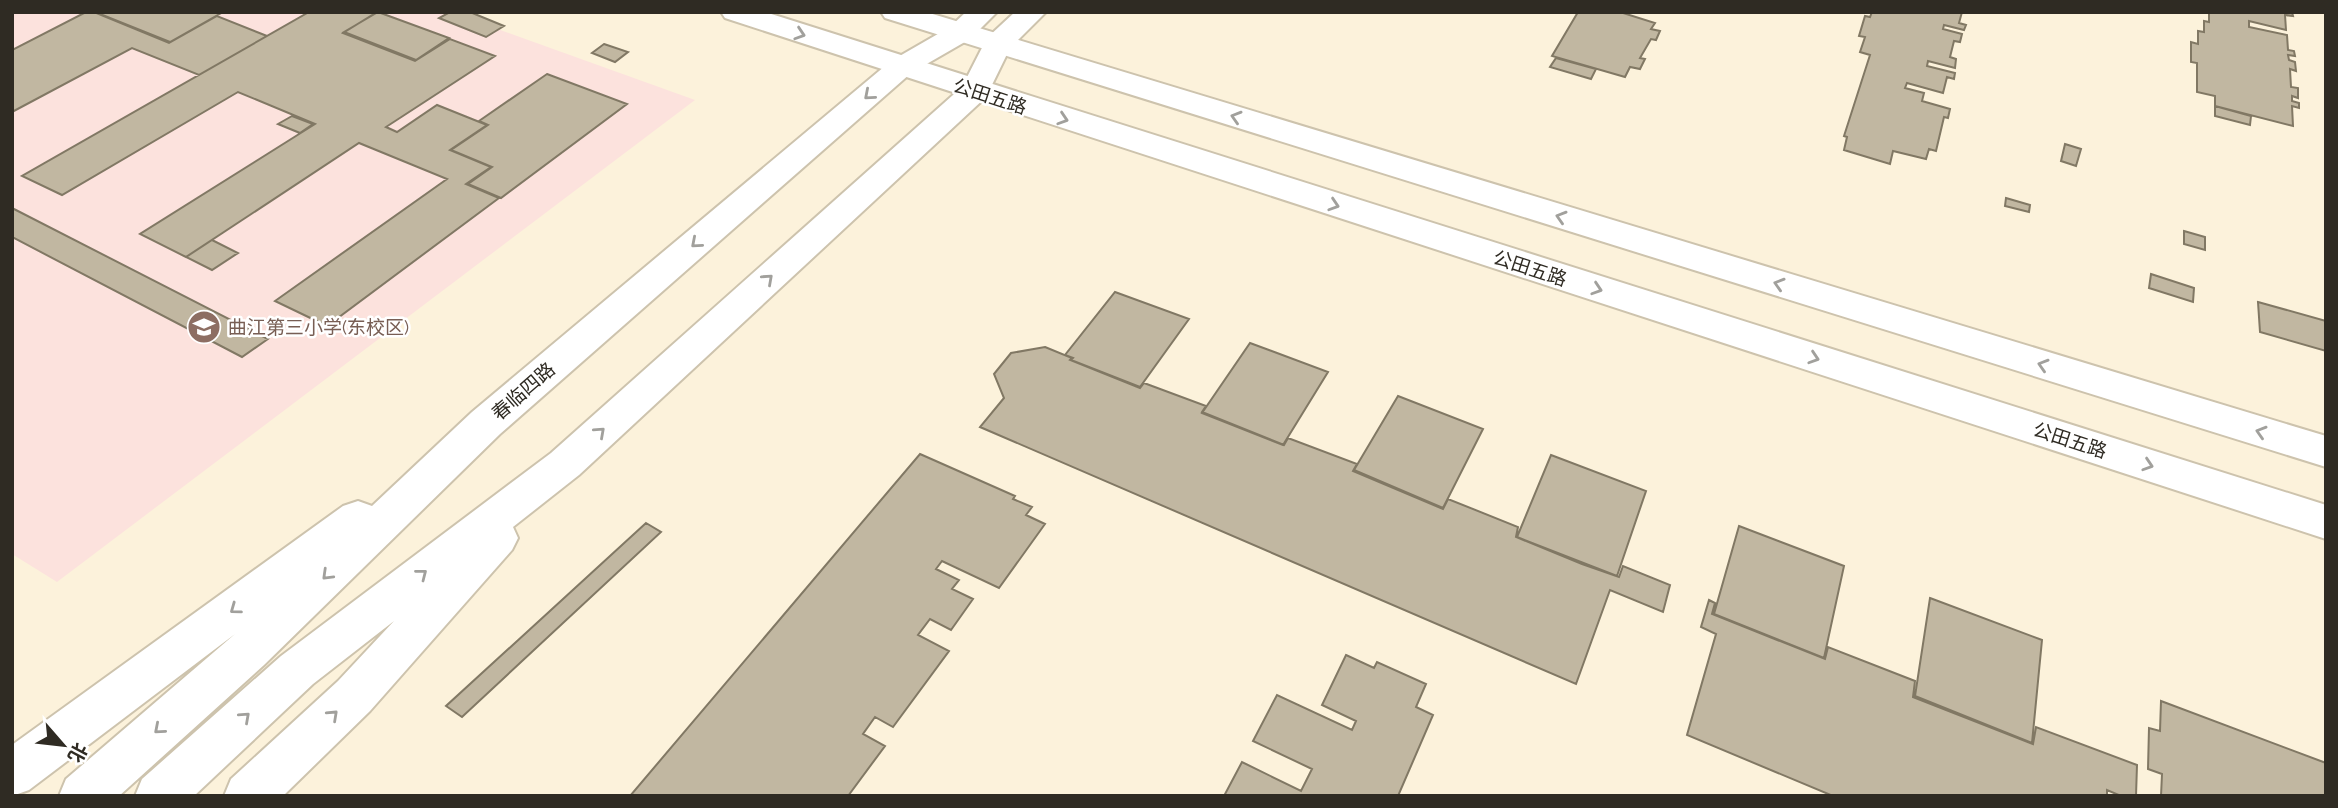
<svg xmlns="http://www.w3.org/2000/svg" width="2338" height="808" font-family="Raleway,'Noto Sans SC',sans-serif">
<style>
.education{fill:#fce2dd}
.building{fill:#c1b7a1;stroke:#817864;stroke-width:2}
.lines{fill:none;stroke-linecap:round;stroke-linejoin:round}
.tertiary-casing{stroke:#cdc3ad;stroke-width:4}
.secondary-casing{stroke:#cdc3ad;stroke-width:4}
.tertiary{fill:#fff;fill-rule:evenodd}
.secondary{fill:#fff;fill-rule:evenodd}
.oneway{stroke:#a1a09c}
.labels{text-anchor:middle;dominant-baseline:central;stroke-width:5;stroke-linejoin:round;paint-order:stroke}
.street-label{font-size:19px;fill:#2f2b23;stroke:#fff}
.education-label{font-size:19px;fill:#785e54;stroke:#fff;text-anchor:start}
</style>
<rect width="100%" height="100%" fill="#fcf2db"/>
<path class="education" d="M12,12H450L695,100L57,582L12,554Z"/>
<path class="building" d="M86,12H94L169,43L217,16L267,36L199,75L132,48L12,112V50Z
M95,12H223L170,42Z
M309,12H377L343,33L415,61L450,39L495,56L386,127L397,132L437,105L487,125L450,150L491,167L466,184L499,198L327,326L275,301L447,179L359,143L186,257L140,234L315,124L238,92L62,195L22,176Z
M378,12L449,38L416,60L344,32Z
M450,12H470L504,26L486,37L439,18Z
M1578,12H1620L1655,23L1651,29L1660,31L1656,40L1651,39L1640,58L1645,59L1640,69L1630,67L1625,77L1552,56Z
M1872,12H1962L1959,23L1966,25L1964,30L1944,25L1943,29L1962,34L1960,42L1954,41L1950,57L1956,59L1955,68L1928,61L1927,66L1955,73L1954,79L1947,77L1943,93L1907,83L1905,88L1924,93L1922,101L1950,109L1948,118L1944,117L1936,151L1929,149L1926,159L1893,151L1890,164L1844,150L1847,137L1844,136L1870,55L1860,52L1865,37L1859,36L1865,16L1870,17Z
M2209,12H2292L2293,16L2285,15L2286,30L2249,21V27L2287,35L2288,50L2294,51L2295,56L2288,55L2289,60L2295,62L2296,71L2290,69L2291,87L2298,88V98L2292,96V101L2299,103V108L2292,106L2293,126L2215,106V96L2197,92V63L2191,62V42L2198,44V31L2204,32V21L2209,22Z
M604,44L628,52L615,62L592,53Z
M1556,58L1596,69L1591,79L1550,67Z
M547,74L627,104L501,198L468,184L492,167L451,150L488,125L479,121Z
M2215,106L2251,116L2250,125L2215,116Z
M292,116L313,124L300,133L278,124Z
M2065,144L2081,149L2076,166L2061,161Z
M2006,198L2030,205L2029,212L2005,206Z
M12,208L268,339L242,357L12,237Z
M2184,231L2205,237V250L2184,244Z
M212,240L238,253L212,270L186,257Z
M2151,274L2194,288L2193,302L2149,288Z
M1115,292L1189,319L1140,387L1071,360L1073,358L1065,355Z
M2258,302L2326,321V351L2260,332Z
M1250,343L1328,372L1283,445L1202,413Z
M1045,347L1072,358L1070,360L1140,388L1144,383L1206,406L1202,412L1284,445L1288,438L1357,464L1353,471L1443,509L1448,499L1518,527L1516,537L1582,564L1619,577L1623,566L1670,585L1663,612L1610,590L1576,684L980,427L1004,398L994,374L1011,353Z
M1398,396L1483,429L1443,508L1354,470Z
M920,454L1015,496L1013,499L1032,507L1026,515L1045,524L999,588L942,561L936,569L959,580L952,589L973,599L951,630L930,619L918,635L949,651L893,727L875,717L863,734L885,746L848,796H630Z
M1551,455L1646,491L1617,576L1517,537Z
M646,523L661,532L462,717L446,706Z
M1739,526L1844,566L1824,658L1714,614Z
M1930,598L2042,640L2032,743L1915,696Z
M1709,600L1715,603L1712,614L1825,659L1828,647L1915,681L1913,697L2033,744L2036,727L2137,765L2136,796H2121L2107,790V796H1833L1687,735L1716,634L1701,627Z
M1346,655L1374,668L1377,662L1426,684L1416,707L1433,715L1398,796H1224L1242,762L1301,791L1312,769L1253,741L1277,695L1352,730L1356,721L1322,705Z
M2161,701L2326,763V796H2161L2162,774L2148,769L2149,728L2160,731Z"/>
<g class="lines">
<defs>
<path id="tertiary" d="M966,12H997L970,39L911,73L500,434L264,665L119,796H59L66,779L235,634L29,790L12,796V745L343,506L358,501L372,506L472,412L891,61L950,27Z
M1015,12H1046L1010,48L986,97L579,475L513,527L518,538L512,550L370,711L283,796H224L231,779L338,681L394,621L313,684L194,796H135L142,779L281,656L551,453L962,87L987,38Z"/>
<path id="secondary" d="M721,12H765L2326,505V539L725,18Z
M881,12H926L2326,436V467L885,18Z"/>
</defs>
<use href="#tertiary" class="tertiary-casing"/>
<use href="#secondary" class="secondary-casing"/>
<use href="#tertiary" class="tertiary"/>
<use href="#secondary" class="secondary"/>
</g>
<defs><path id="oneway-chevron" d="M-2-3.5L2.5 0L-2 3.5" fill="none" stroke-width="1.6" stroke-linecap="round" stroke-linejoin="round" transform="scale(1.75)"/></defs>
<g class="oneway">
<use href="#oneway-chevron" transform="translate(800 34) rotate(18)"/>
<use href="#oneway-chevron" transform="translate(869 95) rotate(139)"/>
<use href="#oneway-chevron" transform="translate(1236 117) rotate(-163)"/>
<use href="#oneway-chevron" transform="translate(1063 119) rotate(18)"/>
<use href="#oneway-chevron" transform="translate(1334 205) rotate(18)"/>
<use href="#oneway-chevron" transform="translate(1561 217) rotate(-163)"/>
<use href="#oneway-chevron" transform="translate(696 243) rotate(139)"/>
<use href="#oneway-chevron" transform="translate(768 279) rotate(-42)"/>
<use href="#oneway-chevron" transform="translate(1779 284) rotate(-163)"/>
<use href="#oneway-chevron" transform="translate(1597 289) rotate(18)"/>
<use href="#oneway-chevron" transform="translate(1814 358) rotate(18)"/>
<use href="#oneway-chevron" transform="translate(2043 365) rotate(-163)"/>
<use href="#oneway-chevron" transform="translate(600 432) rotate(-42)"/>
<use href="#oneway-chevron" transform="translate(2261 432) rotate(-163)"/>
<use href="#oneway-chevron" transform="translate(2148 465) rotate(18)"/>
<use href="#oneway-chevron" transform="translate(422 574) rotate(-38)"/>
<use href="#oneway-chevron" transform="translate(327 575) rotate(136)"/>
<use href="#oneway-chevron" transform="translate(235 609) rotate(144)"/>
<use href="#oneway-chevron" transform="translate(333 715) rotate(-43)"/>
<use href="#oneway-chevron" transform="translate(245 717) rotate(-42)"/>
<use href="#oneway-chevron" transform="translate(159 729) rotate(139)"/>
</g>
<defs>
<symbol id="school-disc" viewBox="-11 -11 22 22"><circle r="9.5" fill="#8d6e63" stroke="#fff"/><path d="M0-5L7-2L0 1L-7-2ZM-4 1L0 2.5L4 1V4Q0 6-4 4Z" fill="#fff"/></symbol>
</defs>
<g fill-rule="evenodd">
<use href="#school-disc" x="185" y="308" width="38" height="38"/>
</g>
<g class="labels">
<g class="street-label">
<text transform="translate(990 96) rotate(18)">公田五路</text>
<text transform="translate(1530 268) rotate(18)">公田五路</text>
<text transform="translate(523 391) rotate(-41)">春临四路</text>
<text transform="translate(2070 440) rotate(18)">公田五路</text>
</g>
<g class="education-label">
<text x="228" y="327">曲江第三小学(东校区)</text>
</g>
</g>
<rect width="2338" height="808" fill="none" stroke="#2f2b23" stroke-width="28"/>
<g transform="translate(63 745) rotate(118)" stroke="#ffffff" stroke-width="5" paint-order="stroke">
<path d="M0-5L12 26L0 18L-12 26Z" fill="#2f2b23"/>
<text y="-10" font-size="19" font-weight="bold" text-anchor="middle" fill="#2f2b23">北</text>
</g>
</svg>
